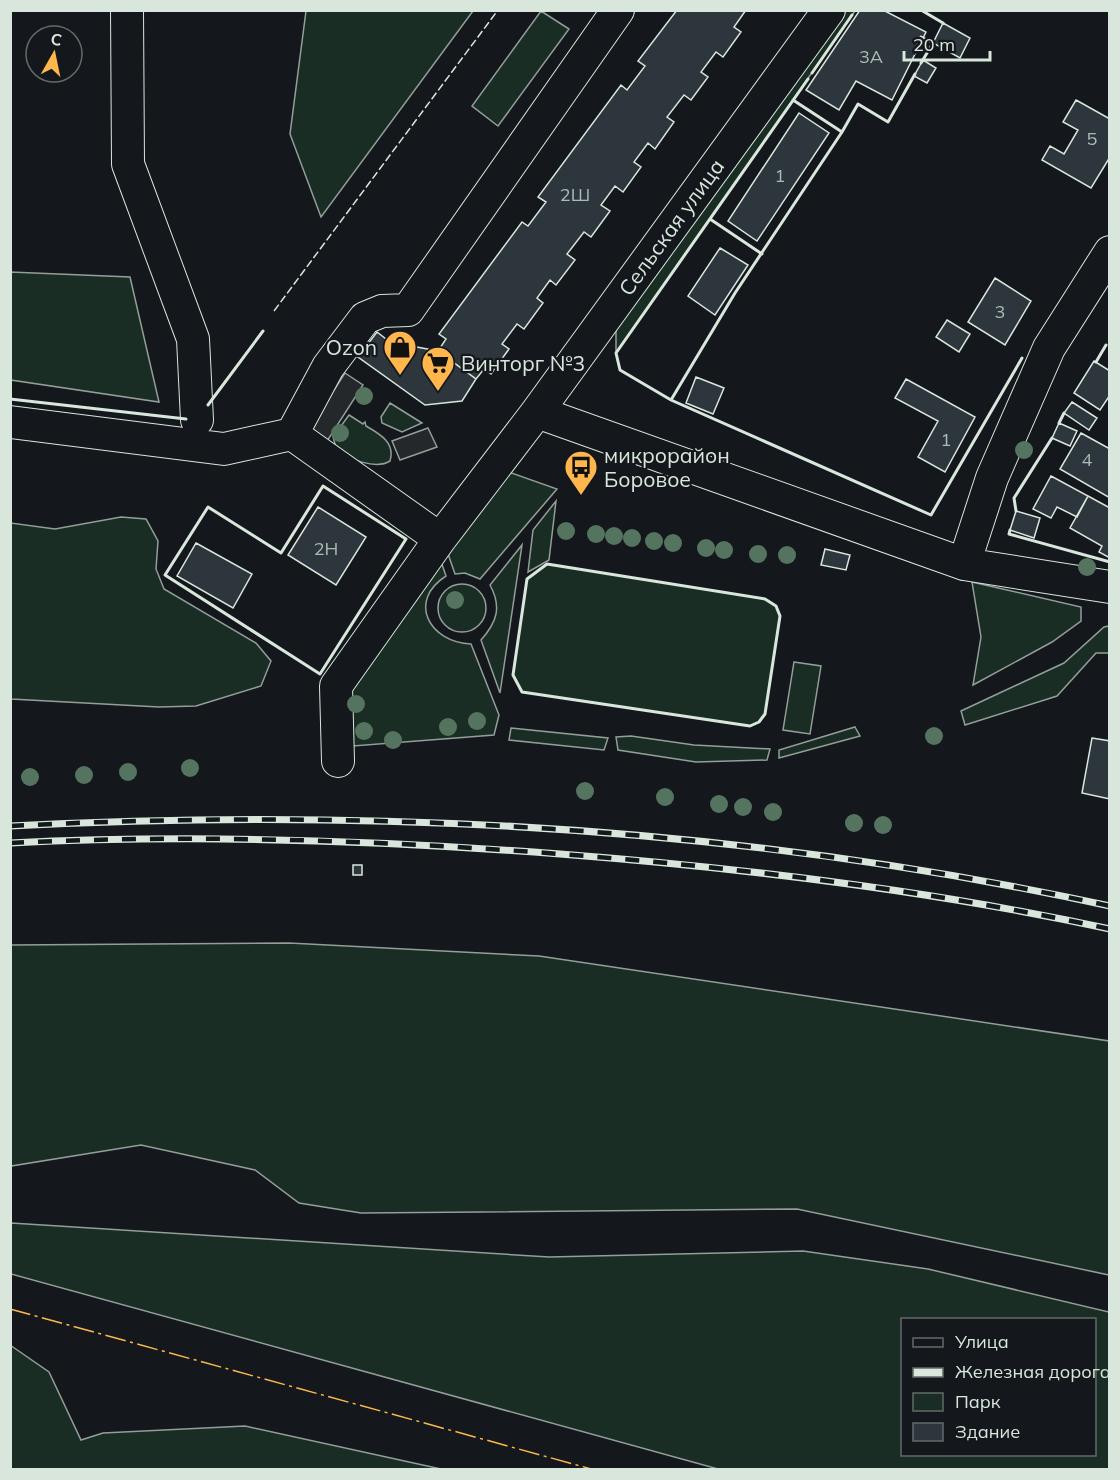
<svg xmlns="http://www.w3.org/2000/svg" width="1120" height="1480" font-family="Mulish,sans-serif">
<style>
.green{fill:#1a2d24;stroke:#939e99;stroke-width:1.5;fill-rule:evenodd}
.parking{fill:#24282b;stroke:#939e99;stroke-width:1.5}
.building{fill:#2c363c;stroke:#d8e6dc;stroke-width:1.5}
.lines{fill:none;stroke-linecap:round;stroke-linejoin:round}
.minor-casing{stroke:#d8e6dc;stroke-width:34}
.minor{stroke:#14181c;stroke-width:32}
.rail-casing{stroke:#d8e6dc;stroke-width:7}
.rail{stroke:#14181c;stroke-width:4.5;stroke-dasharray:14;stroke-linecap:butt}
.fence{stroke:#d8e6dc;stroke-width:1.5;stroke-dasharray:8 3;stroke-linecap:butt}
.wall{stroke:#d8e6dc;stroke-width:3}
.power{stroke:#ffb74d;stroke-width:1.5;stroke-dasharray:21 4.5 3 4.5;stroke-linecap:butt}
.tree{fill:#55745f}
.labels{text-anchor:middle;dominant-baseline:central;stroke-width:4.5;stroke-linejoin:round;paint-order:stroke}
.number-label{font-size:18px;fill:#adbab4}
.street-label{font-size:21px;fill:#d8e6dc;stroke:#14181c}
.poi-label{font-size:21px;fill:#d8e6dc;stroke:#14181c;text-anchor:start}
</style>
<rect width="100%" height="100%" fill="#14181c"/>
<path class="green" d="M306,11H473L321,217L290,134Z
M541,11L569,29L498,126L472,106Z
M830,11H855L616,353V324Z
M10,272L130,277L159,402L11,380Z
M390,403L422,423L402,432L382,423L381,417Z
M349,415L363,424L365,422L366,426C378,433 396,442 390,461C376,470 349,459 337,451L333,437Z
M500,469L557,489L480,579L465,573L455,574L446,548Z
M556,501L549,560L528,572L533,530Z
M121,517L146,519L158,541L156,569L164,589L256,643L271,661L261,686L196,706L159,707L11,699V523L55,529Z
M522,545L500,693L481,640C497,622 502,607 490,585Z
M439,556L446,576C407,601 429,642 471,644L499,715L494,735L353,746L351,687Z
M547,564L765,599L776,606L780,616L765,714L759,722L750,726L522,692L513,675L527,579Z
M972,582L1081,607V621L1052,642L973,685L981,637Z
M438 608a24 24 0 1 1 48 0a24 24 0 1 1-48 0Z
M1109,626V653H1096L1057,696L965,725L961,711L1064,663L1104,627Z
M794,662L821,666L810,734L783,730Z
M855,727L860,736L779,758V750Z
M511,728L608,738L604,750L509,740Z
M631,736L694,745L770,749L767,760L696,762L618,750L616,737Z
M289,943L539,956L1109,1041V1275L797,1209L361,1213L299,1203L255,1170L141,1145L11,1166V945Z
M11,1223L549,1257L803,1251L928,1269L1109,1312V1469H718L11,1274ZM902,1320H1094V1454H902Z
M10,1345L49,1372L81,1440L103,1433L245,1426L441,1469H11Z"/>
<path class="parking" d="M345,373L363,385L322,449L304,436Z
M428,428L437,447L400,460L392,441Z"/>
<path class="building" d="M677,10H746L734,27L741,32L723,57L716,52L701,72L708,77L691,100L684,95L667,117L674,122L655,149L648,143L634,162L641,167L623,192L615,186L601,205L610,211L591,237L584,232L567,254L575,260L556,285L550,280L537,298L543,303L524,329L517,324L502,344L509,349L491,374L484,369L476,379L438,351L446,339L439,334L522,222L528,226L546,202L538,197L621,85L627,90L645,66L638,61Z
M860,10H883L926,32L892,100L856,81L839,110L806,90Z
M943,23L970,38L960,58L933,43Z
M923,60L936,68L927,83L914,76Z
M1076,100L1110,119V157L1091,188L1042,160L1050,146L1064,154L1078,130L1063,122Z
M799,113L829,133L757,241L728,221Z
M720,248L748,265L715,315L688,296Z
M995,278L1031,301L1005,345L968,322Z
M947,320L970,334L959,352L936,337Z
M377,332L390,342L438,351L476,379L462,401L425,405L358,357Z
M1094,361L1110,371V395L1100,410L1074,393Z
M696,377L724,388L713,414L686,403Z
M906,379L975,417L945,472L918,457L938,421L895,398Z
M1072,402L1097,418L1089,430L1064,413Z
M1059,423L1077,431L1070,446L1052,438Z
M1081,433L1110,449V498L1060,469Z
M1051,476L1088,496L1077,517L1057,507L1051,518L1033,509Z
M1088,496L1110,508V558L1099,552L1102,546L1070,528Z
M318,507L366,537L336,585L288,555Z
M1016,511L1040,518L1034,538L1010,530Z
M196,543L252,574L233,608L177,576Z
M825,549L850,555L846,570L821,565Z
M1092,738L1110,741V799L1082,793Z
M353,865H362V875H353Z"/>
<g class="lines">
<defs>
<path id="minor" d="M127,10L128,164L193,339L197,420
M537,412L964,564L1110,587
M10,422L224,449L292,434
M440,539L292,434L328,367L365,318L382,311L408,310L618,10
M964,564L992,478L1049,348L1110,252
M338,761L336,686L440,539L537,412L829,10"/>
</defs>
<use href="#minor" class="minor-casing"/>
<use href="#minor" class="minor"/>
<defs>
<path id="rail" d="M10,826C377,807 750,828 1110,906
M10,843C194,834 377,840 560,854C744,868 929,890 1110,929"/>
</defs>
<use href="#rail" class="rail-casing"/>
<use href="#rail" class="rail"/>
<path class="fence" d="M274,311L498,10"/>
<path class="wall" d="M921,10L943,23
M921,63L933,43L921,37
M812,73L852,15
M808,79L616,353L620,370L671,400L931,515L1022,358
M842,132L858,104L888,122L915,74
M710,219L762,254
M1096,362L1106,345
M10,399L186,419
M671,400L735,293L842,132L793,100
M208,405L263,331
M1059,423L1064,413
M323,486L406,539L320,674L165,575L208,507L281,553Z
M1016,511L1014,498L1052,438
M1010,530L1009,534L1110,562
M547,564L765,599L776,606L780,616L765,714L759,722L750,726L522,692L513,675L527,579Z"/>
<path class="power" d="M10,1309L595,1470"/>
</g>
<g class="tree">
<circle cx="364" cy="396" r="9"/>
<circle cx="340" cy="433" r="9"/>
<circle cx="1024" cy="450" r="9"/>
<circle cx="566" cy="531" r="9"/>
<circle cx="596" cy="534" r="9"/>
<circle cx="614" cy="536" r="9"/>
<circle cx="632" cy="538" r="9"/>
<circle cx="654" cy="541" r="9"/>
<circle cx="673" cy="543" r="9"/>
<circle cx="706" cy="548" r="9"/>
<circle cx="724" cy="550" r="9"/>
<circle cx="758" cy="554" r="9"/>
<circle cx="787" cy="555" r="9"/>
<circle cx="1087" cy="567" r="9"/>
<circle cx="455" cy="600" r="9"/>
<circle cx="356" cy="704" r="9"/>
<circle cx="477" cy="721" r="9"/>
<circle cx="448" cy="727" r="9"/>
<circle cx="364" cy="731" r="9"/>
<circle cx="934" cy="736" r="9"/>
<circle cx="393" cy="740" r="9"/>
<circle cx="190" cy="768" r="9"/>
<circle cx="128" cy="772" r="9"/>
<circle cx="84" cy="775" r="9"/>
<circle cx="30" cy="777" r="9"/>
<circle cx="585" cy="791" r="9"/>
<circle cx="665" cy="797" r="9"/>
<circle cx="719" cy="804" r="9"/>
<circle cx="743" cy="807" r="9"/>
<circle cx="773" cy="812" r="9"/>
<circle cx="854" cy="823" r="9"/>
<circle cx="883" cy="825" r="9"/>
</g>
<defs>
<symbol id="shop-pin" viewBox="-11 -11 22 30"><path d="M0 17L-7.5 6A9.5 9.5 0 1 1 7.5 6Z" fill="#ffb74d" stroke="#14181c"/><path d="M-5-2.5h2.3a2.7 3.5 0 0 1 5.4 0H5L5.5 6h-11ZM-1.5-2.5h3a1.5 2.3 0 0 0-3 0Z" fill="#111"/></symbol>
<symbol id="supermarket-pin" viewBox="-11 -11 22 30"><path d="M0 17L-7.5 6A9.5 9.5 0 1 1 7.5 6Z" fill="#ffb74d" stroke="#14181c"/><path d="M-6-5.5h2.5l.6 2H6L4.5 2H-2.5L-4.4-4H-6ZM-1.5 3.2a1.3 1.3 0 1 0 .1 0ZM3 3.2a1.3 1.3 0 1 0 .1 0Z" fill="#111"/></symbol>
<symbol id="bus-pin" viewBox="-11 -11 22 30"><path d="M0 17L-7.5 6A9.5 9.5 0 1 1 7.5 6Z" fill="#ffb74d" stroke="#14181c"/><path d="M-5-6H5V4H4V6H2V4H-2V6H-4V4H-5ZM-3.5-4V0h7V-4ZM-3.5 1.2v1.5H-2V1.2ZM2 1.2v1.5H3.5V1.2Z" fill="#111"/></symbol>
</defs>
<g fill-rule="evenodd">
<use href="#shop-pin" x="381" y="328" width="38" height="52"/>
<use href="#supermarket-pin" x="419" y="344" width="38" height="52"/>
<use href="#bus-pin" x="562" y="448" width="38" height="52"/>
</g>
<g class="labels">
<g class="number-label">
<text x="871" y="56">3А</text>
<text x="1092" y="138">5</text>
<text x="780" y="175">1</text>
<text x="575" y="194">2Ш</text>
<text x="1000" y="311">3</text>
<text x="946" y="439">1</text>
<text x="1087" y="459">4</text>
<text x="326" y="548">2Н</text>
</g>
<g class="street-label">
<text transform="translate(671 227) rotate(-54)">Сельская улица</text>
</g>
<g class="poi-label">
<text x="377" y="347" text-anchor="end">Ozon</text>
<text x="461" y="363">Винторг №3</text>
<text x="604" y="455">микрорайон<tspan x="604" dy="24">Боровое</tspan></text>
</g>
</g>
<rect width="1120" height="1480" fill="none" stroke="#d8e6dc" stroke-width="24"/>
<rect x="901" y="1318" width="195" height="138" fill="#14181c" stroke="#626a69" stroke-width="1.5"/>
<rect x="913" y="1338" width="30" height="9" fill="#14181c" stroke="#626a69" stroke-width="1.5"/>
<text x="955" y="1348" font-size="18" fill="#d8e6dc">Улица</text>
<rect x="913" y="1368" width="30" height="9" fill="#d8e6dc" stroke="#626a69" stroke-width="1.5"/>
<text x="955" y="1378" font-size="18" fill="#d8e6dc">Железная дорога</text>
<rect x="913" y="1393" width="30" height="18" fill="#1a2d24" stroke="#626a69" stroke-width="1.5"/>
<text x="955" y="1408" font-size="18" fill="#d8e6dc">Парк</text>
<rect x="913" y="1423" width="30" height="18" fill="#2c363c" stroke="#626a69" stroke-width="1.5"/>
<text x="955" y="1438" font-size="18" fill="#d8e6dc">Здание</text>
<g transform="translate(54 54) rotate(9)"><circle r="28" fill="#14181c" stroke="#626a69" stroke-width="1.5"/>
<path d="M0-4.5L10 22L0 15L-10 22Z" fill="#ffb74d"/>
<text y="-9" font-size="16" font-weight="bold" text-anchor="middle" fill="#d8e6dc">С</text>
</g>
<path d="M904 51v9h86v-9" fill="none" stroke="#d8e6dc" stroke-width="3"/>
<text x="913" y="51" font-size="18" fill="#d8e6dc" stroke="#14181c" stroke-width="4.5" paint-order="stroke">20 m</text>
</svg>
